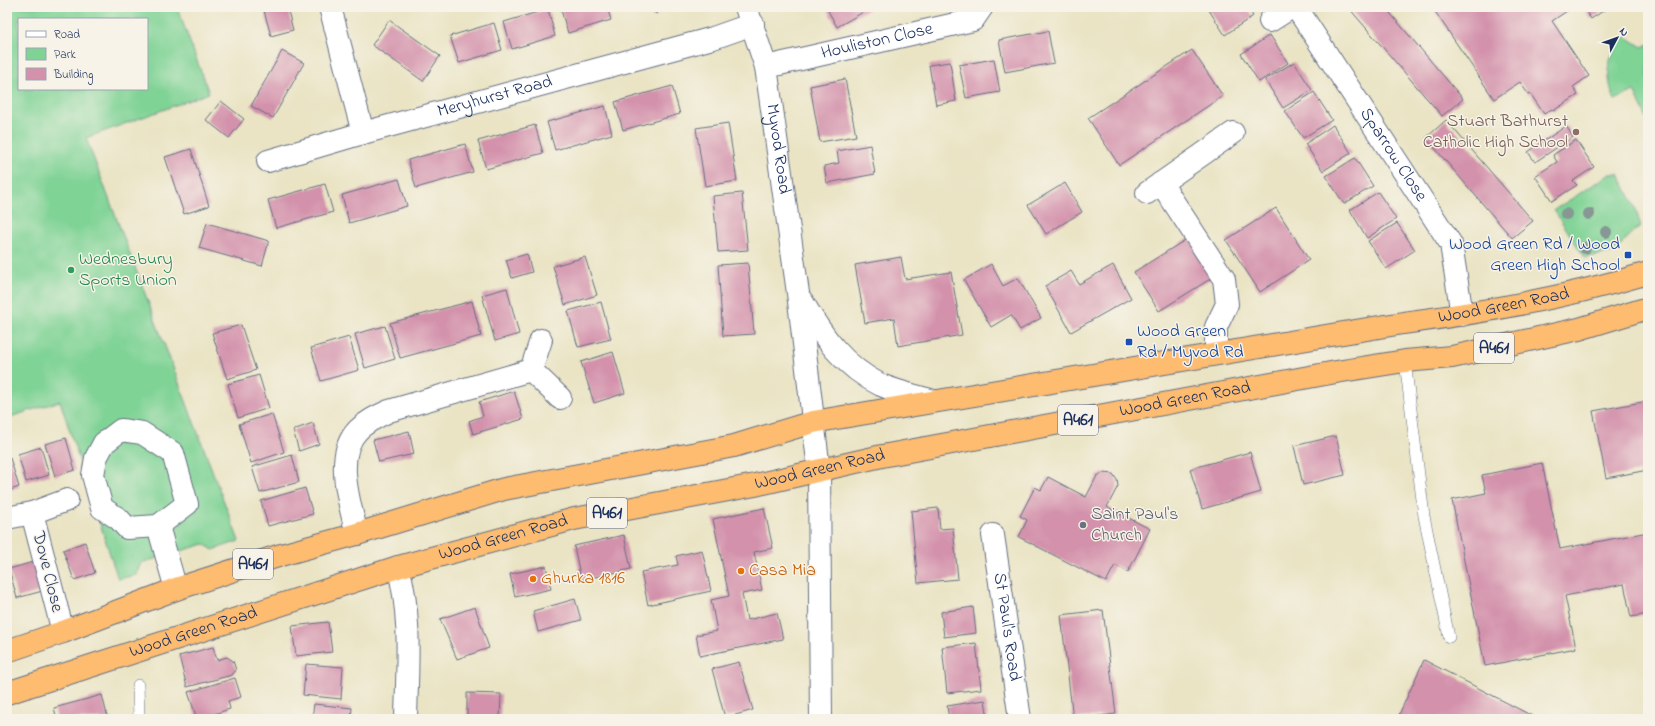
<svg xmlns="http://www.w3.org/2000/svg" width="1655" height="726" font-family="'Indie Flower',sans-serif">
<style>
.green{fill:#7fd395;stroke:#4d817a;fill-rule:evenodd}
.building{fill:#d391ab}
.lines{fill:none;stroke-linecap:round;stroke-linejoin:round}
.service-casing{stroke:#636e82;stroke-width:12}
.minor-casing{stroke:#636e82;stroke-width:24}
.tertiary-casing{stroke:#636e82;stroke-width:24}
.trunk-casing{stroke:#636e82;stroke-width:24}
.service{stroke:#fff;stroke-width:11}
.minor{stroke:#fff;stroke-width:22}
.tertiary{stroke:#fff;stroke-width:22}
.trunk{stroke:#fdbc70;stroke-width:22}
.tree{fill:#869794}
.education-dot{fill:#8d6e63;stroke:#f7f3e8;stroke-width:1.5}
.transit-dot{fill:#1a4fb4;stroke:#f7f3e8;stroke-width:1.5}
.leisure-dot{fill:#2e9e5b;stroke:#f7f3e8;stroke-width:1.5}
.worship-dot{fill:#6b7280;stroke:#f7f3e8;stroke-width:1.5}
.food-dot{fill:#e8710a;stroke:#f7f3e8;stroke-width:1.5}
.labels{text-anchor:middle;dominant-baseline:central;stroke-width:3;stroke-linejoin:round;paint-order:stroke}
.shield{fill:#f7f3e8;stroke:#5d6a87;stroke-width:1}
.shield-label{font-size:17px;font-weight:bold;fill:#1b2f5e}
.street-label{font-size:18px;fill:#1b2f5e;stroke:#f7f3e8}
.education-label{font-size:18px;fill:#785e54;stroke:#f7f3e8;text-anchor:end}
.transit-label{font-size:18px;fill:#164399;stroke:#f7f3e8;text-anchor:end}
.leisure-label{font-size:18px;fill:#27864d;stroke:#f7f3e8;text-anchor:start}
.worship-label{font-size:18px;fill:#5b616d;stroke:#f7f3e8;text-anchor:start}
.food-label{font-size:18px;fill:#c56008;stroke:#f7f3e8;text-anchor:start}
</style>
<rect width="100%" height="100%" fill="#f7f3e8"/>
<filter id="ink" filterUnits="userSpaceOnUse"><feTurbulence type="fractalNoise" baseFrequency=".025" numOctaves="2"/><feDisplacementMap in="SourceGraphic" scale="8" xChannelSelector="R" yChannelSelector="G"/><feConvolveMatrix kernelMatrix="1 2 1 2 8 2 1 2 1" color-interpolation-filters="sRGB"/></filter>
<filter id="wash" filterUnits="userSpaceOnUse"><feTurbulence type="fractalNoise" baseFrequency=".012" numOctaves="4" result="noise"/><feDisplacementMap in="SourceGraphic" scale="16" xChannelSelector="R" yChannelSelector="G"/><feGaussianBlur stdDeviation="0.9" result="paint"/><feColorMatrix in="noise" values="0 0 0 0 0 0 0 0 0 0 0 0 0 0 0 0 0 1.4 0 .05"/><feComposite in="paint" operator="in"/></filter>
<g filter="url(#wash)">
<rect width="100%" height="100%" fill="#eae4c5"/>
<path class="green" d="M7,7H177L209,93L86,138L239,541L213,550L204,544L141,563L136,575L118,579L60,401L7,418ZM19,19H147V89H19Z
M1625,36L1642,47L1648,44V121L1634,91L1615,100C1605,78 1606,53 1625,36Z
M1610,174H1619L1635,207L1641,227L1634,231L1615,251L1585,258L1554,210Z"/>
<g id="blocks">
<path class="building" d="M263,7H287L293,30L271,36Z
M560,7H607L611,20L568,33Z
M643,7H661L657,14Z
M826,7H872L837,27Z
M1207,7H1247L1253,16L1225,35Z
M1348,7H1385L1463,99L1442,116Z
M1432,7H1573L1552,21L1589,76L1573,87L1578,95L1553,111L1552,109L1544,114L1530,93L1528,94L1520,82L1494,99Z
M1583,7H1609L1591,19Z
M548,9L555,36L512,49L504,22Z
M389,20L440,56L423,81L372,45Z
M494,23L502,50L459,63L450,36Z
M1048,31L1054,63L1005,72L999,40Z
M1270,35L1288,63L1259,82L1241,54Z
M1192,50L1223,96L1119,165L1088,118Z
M282,51L304,63L273,118L251,106Z
M994,59L1000,92L966,98L959,65Z
M950,62L956,101L936,105L929,65Z
M1294,62L1312,90L1283,108L1265,80Z
M845,79L856,136L820,142L810,86Z
M672,86L680,114L623,130L615,102Z
M1314,92L1332,120L1303,138L1285,111Z
M221,101L244,119L229,138L206,120Z
M605,106L612,134L555,150L547,122Z
M1446,120L1533,221L1512,238L1426,138Z
M728,123L737,181L705,186L696,128Z
M535,125L543,153L486,169L478,141Z
M1333,125L1351,153L1323,171L1305,144Z
M1566,126L1573,137L1535,162L1528,152Z
M1576,140L1594,167L1573,181L1577,185L1552,201L1535,176L1557,162L1553,155Z
M465,144L473,172L416,188L408,160Z
M870,145L875,174L827,183L824,166L839,163L837,151Z
M191,149L209,206L184,214L165,157Z
M1355,158L1373,186L1344,204L1326,176Z
M399,179L407,206L349,223L342,195Z
M1065,183L1082,212L1046,234L1028,205Z
M325,184L333,212L276,228L268,200Z
M1378,192L1396,219L1367,238L1350,210Z
M742,193L748,250L718,252L713,196Z
M1276,208L1309,260L1260,292L1226,240Z
M207,223L269,241L262,266L199,248Z
M1397,223L1415,250L1386,269L1368,241Z
M1190,237L1215,276L1159,311L1134,272Z
M527,254L532,272L512,278L506,260Z
M585,257L597,295L565,305L553,266Z
M901,257L905,279L951,272L962,335L898,346L894,318L865,323L855,265Z
M748,263L754,334L723,336L718,265Z
M991,264L1003,286L1018,278L1041,318L1020,330L1011,315L991,327L964,280Z
M1113,265L1131,298L1071,332L1045,286L1071,271L1079,284Z
M507,288L519,334L495,341L482,295Z
M472,301L481,336L400,358L390,323Z
M601,302L611,339L578,347L568,311Z
M241,325L256,370L227,379L212,333Z
M385,326L395,359L365,368L355,334Z
M349,337L359,370L321,381L311,348Z
M613,352L625,393L594,403L581,362Z
M259,375L269,408L238,418L228,384Z
M514,391L523,419L473,434L469,421L483,416L479,402Z
M1648,401V470L1606,478L1593,411Z
M272,414L284,452L251,463L239,424Z
M313,423L319,444L299,451L293,430Z
M409,431L414,454L379,462L373,440Z
M1336,436L1345,475L1303,485L1294,446Z
M66,438L75,470L55,476L45,444Z
M41,447L49,475L26,482L18,454Z
M1250,452L1261,492L1202,509L1190,469Z
M292,455L299,482L260,493L252,467Z
M10,458L19,487L7,491V459Z
M1542,463L1560,549L1648,532V614L1631,617L1624,584L1565,596L1576,648L1485,666L1452,500L1486,493L1482,475Z
M1103,473L1113,474L1117,480L1118,486L1107,507L1150,529L1128,572L1115,565L1106,582L1019,537L1027,520L1020,516L1035,487L1041,490L1048,477L1086,497L1097,476Z
M305,488L313,514L268,526L261,501Z
M764,508L773,548L754,552L762,590L742,594L747,620L777,613L783,639L700,656L696,635L717,631L711,600L729,596L713,519Z
M938,508L940,529L953,528L958,579L918,583L911,511Z
M624,535L631,569L581,580L574,546Z
M85,542L95,573L74,580L63,550Z
M702,550L711,591L648,605L641,572L678,565L676,556Z
M37,561L46,590L17,598L9,569Z
M546,566L551,589L515,597L510,574Z
M575,599L581,620L538,632L533,611Z
M475,607L489,648L457,659L440,619Z
M973,607L976,633L944,637L941,612Z
M1103,610L1116,714L1073,719L1061,615Z
M328,622L332,652L296,656L292,626Z
M976,643L981,689L947,693L942,647Z
M213,647L217,660L227,657L233,661L236,670L232,675L187,687L179,656Z
M1424,660L1538,719H1397Z
M739,662L753,710L725,718L712,669Z
M306,664L343,667L341,699L303,695Z
M235,678L241,697L228,701L230,709L197,719L188,692Z
M467,693L501,694L500,719H467Z
M102,695L108,719H57L54,708Z
M985,700L988,719H949L947,706Z
M314,704L352,708L351,719H312Z
M225,715L226,719H213Z"/>
</g>
</g>
<g filter="url(#ink)">
<use href="#blocks" fill-opacity="0" stroke="#636e82" stroke-width="1"/>
<g class="lines">
<defs>
<path id="service" d="M1405,361L1424,516L1449,637
M138,685L139,719"/>
<g id="minor">
<path id="s1" d="M330,7L363,133L713,38L753,24"/>
<path id="s2" d="M1296,7L1451,244L1462,315"/>
<path d="M1270,21L1292,7"/>
<path id="s3" d="M766,67L973,20L982,7"/>
<path d="M268,161L363,133"/>
<path d="M1161,183L1224,279L1227,304L1216,327V354"/>
<path d="M1147,193L1233,133"/>
<path d="M531,370L560,398"/>
<path d="M531,370L541,340"/>
<path d="M7,518L32,513"/>
<path d="M158,526L127,528L119,519L102,508L93,475L96,458L104,443L121,430L142,433L173,453L187,504L158,526L176,589"/>
<path d="M357,534C350,504 333,455 358,430C367,421 378,416 389,411L531,370"/>
<path id="s4" d="M993,535L1020,719"/>
<path d="M398,567C412,615 407,669 406,719"/>
<path d="M63,632L32,513L67,500"/>
</g>
<g id="tertiary">
<path id="s5" d="M746,7L766,67L798,293L819,470L821,719"/>
<path d="M802,301C822,336 844,367 881,385C897,392 917,396 934,401"/>
</g>
<g id="trunk">
<path id="s6" d="M7,651L63,632L176,589L281,555L357,534L504,489L734,446L813,422L1403,323C1486,312 1568,297 1648,273"/>
<path id="s7" d="M7,693L398,567L574,519L755,485L882,456L1336,372L1405,361L1452,357L1579,329L1648,308"/>
</g>
</defs>
<use href="#service" class="service-casing"/>
<use href="#minor" class="minor-casing"/>
<use href="#tertiary" class="tertiary-casing"/>
<use href="#trunk" class="trunk-casing"/>
<use href="#service" class="service"/>
<use href="#minor" class="minor"/>
<use href="#tertiary" class="tertiary"/>
<use href="#trunk" class="trunk"/>
</g>
<g class="tree">
<circle cx="1566" cy="214" r="6"/>
<circle cx="1589" cy="214" r="6"/>
<circle cx="1606" cy="232" r="6"/>
<circle cx="1585" cy="248" r="6"/>
</g>
</g>
<circle class="education-dot" cx="1576" cy="132" r="4"/>
<g class="transit-dot">
<rect x="1624" y="251" width="8" height="8" rx="2"/>
<rect x="1125" y="338" width="8" height="8" rx="2"/>
</g>
<circle class="leisure-dot" cx="71" cy="270" r="4"/>
<circle class="worship-dot" cx="1083" cy="525" r="4"/>
<g class="food-dot">
<circle cx="741" cy="571" r="4"/>
<circle cx="533" cy="579" r="4"/>
</g>
<g class="labels">
<g class="shield">
<rect x="1474" y="333" width="40" height="30" rx="3"/>
<rect x="1058" y="405" width="40" height="30" rx="3"/>
<rect x="587" y="498" width="40" height="30" rx="3"/>
<rect x="233" y="549" width="40" height="30" rx="3"/>
</g>
<g class="shield-label">
<text x="1494" y="348">A461</text>
<text x="1078" y="420">A461</text>
<text x="607" y="513">A461</text>
<text x="253" y="564">A461</text>
</g>
<g class="street-label">
<text stroke="none"><textPath href="#s3" startOffset="114">Houliston Close</textPath></text>
<text stroke="none"><textPath href="#s1" startOffset="267">Meryhurst Road</textPath></text>
<text stroke="none"><textPath href="#s5" startOffset="146">Myvod Road</textPath></text>
<text stroke="none"><textPath href="#s2" startOffset="177">Sparrow Close</textPath></text>
<text stroke="none"><textPath href="#s6" startOffset="1540">Wood Green Road</textPath></text>
<text stroke="none"><textPath href="#s7" startOffset="1216">Wood Green Road</textPath></text>
<text stroke="none"><textPath href="#s7" startOffset="844">Wood Green Road</textPath></text>
<text stroke="none"><textPath href="#s7" startOffset="520">Wood Green Road</textPath></text>
<text transform="translate(47 572) rotate(76)">Dove Close</text>
<text stroke="none"><textPath href="#s4" startOffset="93">St Paul's Road</textPath></text>
<text stroke="none"><textPath href="#s7" startOffset="196">Wood Green Road</textPath></text>
</g>
<g class="education-label">
<text x="1568" y="122">Stuart Bathurst<tspan x="1568" dy="21">Catholic High School</tspan></text>
</g>
<g class="transit-label">
<text x="1620" y="245">Wood Green Rd / Wood<tspan x="1620" dy="21">Green High School</tspan></text>
<text x="1137" y="332" text-anchor="start">Wood Green<tspan x="1137" dy="21">Rd / Myvod Rd</tspan></text>
</g>
<g class="leisure-label">
<text x="79" y="260">Wednesbury<tspan x="79" dy="21">Sports Union</tspan></text>
</g>
<g class="worship-label">
<text x="1091" y="515">Saint Paul's<tspan x="1091" dy="21">Church</tspan></text>
</g>
<g class="food-label">
<text x="749" y="571">Casa Mia</text>
<text x="541" y="579">Ghurka 1816</text>
</g>
</g>
<rect width="1655" height="726" fill="none" stroke="#f7f3e8" stroke-width="24"/>
<rect x="18" y="18" width="130" height="72" fill="#f7f3e8" stroke="#9fa5b1"/>
<rect x="26" y="31" width="20" height="6" fill="#ffffff" stroke="#9fa5b1"/>
<text x="54" y="38" font-size="12" fill="#1b2f5e">Road</text>
<rect x="26" y="48" width="20" height="12" fill="#7fd395" stroke="#9fa5b1"/>
<text x="54" y="58" font-size="12" fill="#1b2f5e">Park</text>
<rect x="26" y="68" width="20" height="12" fill="#d391ab" stroke="#9fa5b1"/>
<text x="54" y="78" font-size="12" fill="#1b2f5e">Building</text>
<g transform="translate(1617 38) rotate(49)" stroke="#f7f3e8" stroke-width="3" paint-order="stroke">
<path d="M0-3L7 15L0 10L-7 15Z" fill="#1b2f5e"/>
<text y="-6" font-size="11" font-weight="bold" text-anchor="middle" fill="#1b2f5e">N</text>
</g>
</svg>
